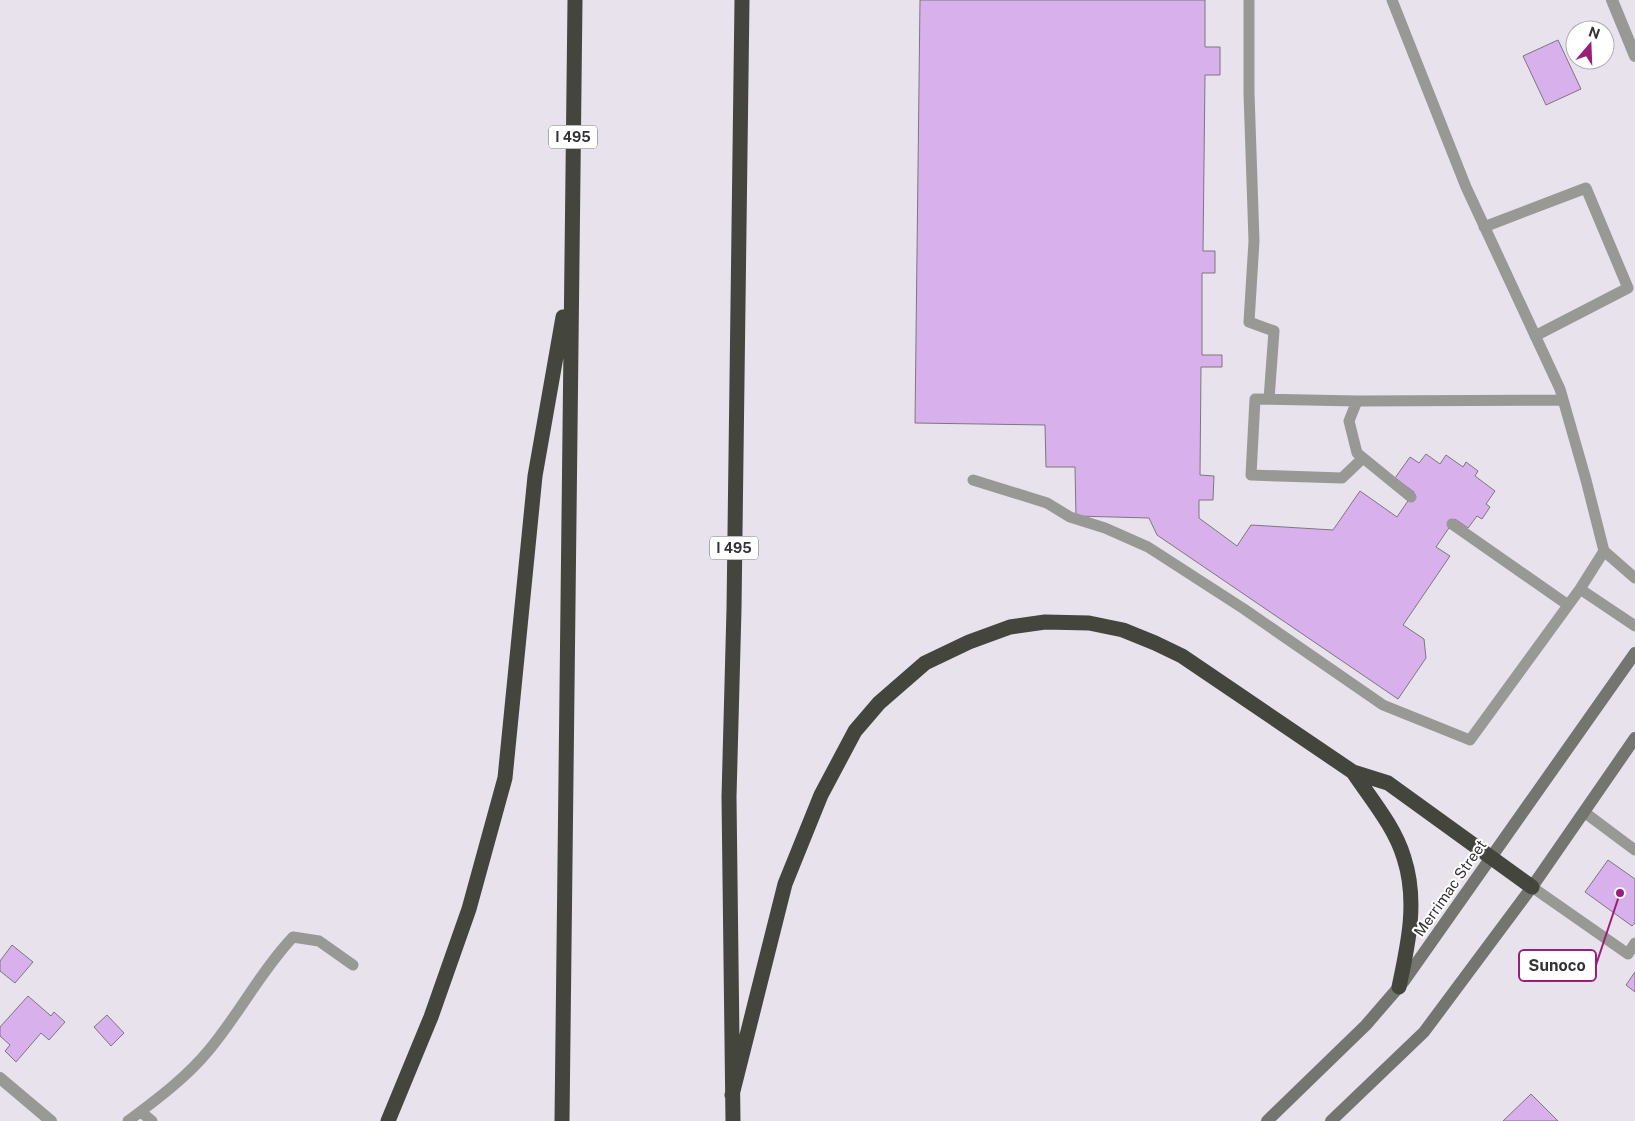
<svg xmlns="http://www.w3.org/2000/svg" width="1635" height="1121" font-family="'Public Sans',sans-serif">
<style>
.building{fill:#d8b0eb;stroke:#7c777f}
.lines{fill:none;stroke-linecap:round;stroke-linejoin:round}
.lane{stroke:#989994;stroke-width:11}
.street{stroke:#989994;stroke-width:12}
.secondary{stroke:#73756e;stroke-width:12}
.highway{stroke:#44463d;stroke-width:15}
.labels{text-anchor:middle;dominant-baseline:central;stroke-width:4;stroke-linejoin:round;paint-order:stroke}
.shield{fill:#fff;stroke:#717072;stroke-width:1}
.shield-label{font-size:14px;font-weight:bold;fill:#343236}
.street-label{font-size:15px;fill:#343236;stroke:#fff}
.leader{fill:none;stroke:#981f79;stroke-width:2}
.callout-dot{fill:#981f79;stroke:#fff;stroke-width:2}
.callout{fill:#fff;stroke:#981f79;stroke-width:2}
.callout-label{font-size:16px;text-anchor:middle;font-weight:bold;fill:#343236}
</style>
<rect width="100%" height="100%" fill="#e8e2ec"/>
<path class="building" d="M920,0H1205V47H1220V75H1205L1203,251H1215V273H1202V355H1222V367H1201L1200,475L1214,476L1213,500H1199V518L1237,546L1251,525L1333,530L1360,491L1397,517L1414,492L1395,478L1410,457L1419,463L1426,454L1440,464L1446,455L1463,467L1466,462L1478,471L1475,476L1495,491L1486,504L1490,507L1482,519L1477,516L1468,528L1455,519L1436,547L1450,556L1403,625L1424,639L1426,658L1398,699L1157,535L1149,518L1076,516L1075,467H1046L1045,425L915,423Z
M1558,40L1581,89L1546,105L1523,56Z
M1608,860L1635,879V923L1632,926L1585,892Z
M12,945L33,962L15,983L0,971V961Z
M1635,972V992L1626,985Z
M28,996L51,1016L54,1012L65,1022L49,1040L41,1033L16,1062L5,1051L10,1045L0,1036V1027Z
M107,1015L124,1033L111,1046L94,1027Z
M1531,1094L1558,1121H1503Z"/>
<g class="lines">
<path class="lane" d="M1249,0V93L1254,241L1249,322L1274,331L1269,399
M1392,0L1466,187L1560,389L1586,480L1604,551L1635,578
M1484,227L1586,188L1628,288L1535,336
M1357,401L1255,399L1251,475L1342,478L1363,458
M973,480L1047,503L1070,517L1105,528L1148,547L1244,609L1383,705L1470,740L1580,589L1604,551
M1411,497L1357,453L1349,421L1357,401L1563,400
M1452,524L1568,605
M1580,589L1635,626
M1584,812L1635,850
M1532,887L1628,954L1635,943
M141,1112L152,1121
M128,1121C156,1100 186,1078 209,1050C239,1014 261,971 293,937L319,941L353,965"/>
<path class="street" d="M1612,0L1635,56
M0,1078L51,1121"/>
<path class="secondary" d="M1267,1121L1366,1025L1404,981L1635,653
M1331,1121L1424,1032L1532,887L1635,738"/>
<path class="highway" d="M1353,772C1371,799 1395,827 1404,858C1418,901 1408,945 1399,987
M732,1095L785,884L821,795L855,731L879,703L925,663L969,642L1010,627L1045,622L1089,623L1123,630L1155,643L1182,656L1353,772L1388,783L1532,887
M388,1121L431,1017L469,909L505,778L535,476L563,317
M562,1121L575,0
M733,1121L729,797L734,609L742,0"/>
</g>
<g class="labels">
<g class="shield">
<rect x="549" y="125.5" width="48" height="23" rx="4"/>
<rect x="710" y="536.5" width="48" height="23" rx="4"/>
</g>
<g class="shield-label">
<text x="573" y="137">I 495</text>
<text x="734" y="548">I 495</text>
</g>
<g class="street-label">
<text transform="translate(1450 888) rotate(-55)">Merrimac Street</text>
</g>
</g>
<path class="leader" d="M1620 893L1596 965"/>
<circle class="callout-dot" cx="1620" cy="893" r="5"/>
<rect class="callout" x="1519" y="950" width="77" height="31" rx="5"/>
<g class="callout-label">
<text x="1557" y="971">Sunoco</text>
</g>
<g transform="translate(1590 45) rotate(19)"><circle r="24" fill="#ffffff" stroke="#aeadaf"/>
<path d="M0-4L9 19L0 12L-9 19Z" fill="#981f79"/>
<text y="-8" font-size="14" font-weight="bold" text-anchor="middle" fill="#343236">N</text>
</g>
</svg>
